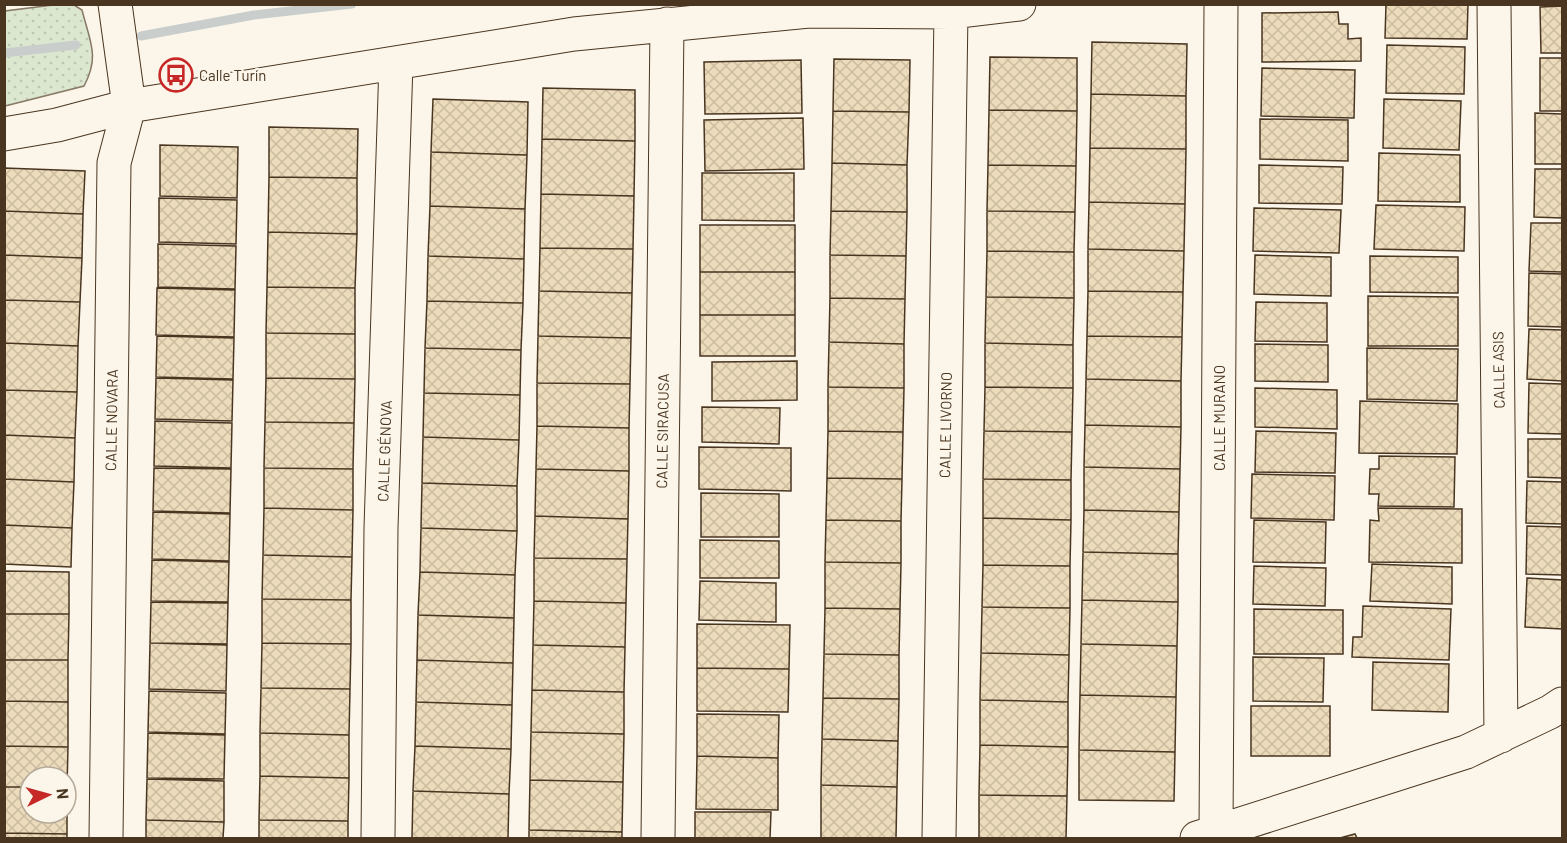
<svg xmlns="http://www.w3.org/2000/svg" width="1567" height="843" font-family="Barlow,sans-serif">
<style>
.green{fill:url(#green-dots);stroke:#887966;stroke-width:1.5}
.lines{fill:none;stroke-linecap:round;stroke-linejoin:round}
.stream{stroke:#c9cecd;stroke-width:9}
.building{fill:url(#building-cross-hatch);stroke:#4a3520;stroke-width:1.5}
.minor-casing{stroke:#4a3520;stroke-width:35}
.minor{stroke:#fbf6e9;stroke-width:33}
.labels{text-anchor:middle;dominant-baseline:central;stroke-width:4.5;stroke-linejoin:round;paint-order:stroke}
.poi-label{font-size:15px;fill:#4a3520;stroke:#fbf6e9;text-anchor:start}
.street-label{font-size:15px;fill:#4a3520;stroke:#fbf6e9}
</style>
<defs>
<pattern id="green-dots" width="8" height="8" patternUnits="userSpaceOnUse" patternTransform="scale(1.5)"><rect width="8" height="8" fill="#dce7d0"/><path d="M2 2h.1M6 6h.1" fill="none" stroke="#bec7b2" stroke-width="1.8" stroke-linecap="round"/></pattern>
<pattern id="building-cross-hatch" width="8" height="8" patternUnits="userSpaceOnUse" patternTransform="scale(1.5)"><rect width="8" height="8" fill="#ecdcbc"/><path d="M0 0l8 8M0 8l8-8" fill="none" stroke="#ccbda1"/></pattern>
</defs>
<rect width="100%" height="100%" fill="#fbf6e9"/>
<path class="green" d="M61,4L74,5L82,10C90,42 100,56 84,86L5,106V11Z"/>
<g class="lines">
<path class="stream" d="M141,36L254,15L352,4
M4,53L76,45"/>
</g>
<path class="building" d="M1386,4H1468L1467,39L1385,38Z
M1562,6V53H1541L1540,7Z
M1338,12L1339,24H1348V39L1361,38V61L1262,62V13Z
M1092,42L1187,44L1186,96L1091,94Z
M1387,45L1465,47L1464,94L1386,93Z
M990,57L1077,58V111L989,110Z
M1540,58H1562V111H1540Z
M834,59L910,60L909,112L833,111Z
M801,60L802,113L705,114L704,62Z
M1262,68L1355,70L1354,118L1261,116Z
M543,88L635,90V141L542,139Z
M1091,94L1186,96V149L1090,148Z
M433,99L528,102L527,155L431,152Z
M1384,99L1461,101L1459,150L1383,148Z
M989,110L1077,111L1076,166L988,165Z
M833,111L909,112L907,165L832,163Z
M1535,113L1562,114V164H1535Z
M803,118L804,169L705,171L704,120Z
M1260,119L1348,120V161L1260,159Z
M269,127L358,129L357,178L269,177Z
M542,139L635,141L634,196L541,194Z
M160,145L238,147L237,198L160,196Z
M1090,148L1186,149L1185,204L1089,202Z
M431,152L527,155L525,209L430,206Z
M1379,153L1460,155V202L1378,201Z
M832,163L907,165V212L831,211Z
M988,165L1076,166L1075,212L987,211Z
M1259,165L1343,167L1342,204L1259,203Z
M4,168L85,171L83,214L4,211Z
M1535,169H1562V218L1534,217Z
M702,173H794V221L702,220Z
M269,177L357,178V234L268,232Z
M541,194L634,196L633,249L540,248Z
M159,198L237,200L236,244L159,242Z
M1089,202L1185,204L1184,251L1088,249Z
M1376,205L1465,207L1464,251L1374,249Z
M430,206L525,209L524,259L428,256Z
M1254,208L1341,210L1339,253L1253,251Z
M4,211L83,214L82,258L4,255Z
M831,211L907,212L906,256L830,255Z
M987,211L1075,212L1074,252L987,251Z
M1531,223H1562V272L1529,271Z
M700,225H795V272H700Z
M268,232L357,234L355,288L267,287Z
M158,244L236,246L235,289L158,287Z
M540,248L633,249L632,293L539,291Z
M1088,249L1184,251L1183,292L1088,291Z
M987,251L1074,252V298L986,297Z
M4,255L82,258L80,302L4,300Z
M830,255L906,256L905,299L830,298Z
M1255,255L1331,257V296L1254,294Z
M428,256L524,259L523,303L427,301Z
M1370,256L1458,257V293L1370,292Z
M700,272H795V315H700Z
M1529,273L1562,274V327L1528,326Z
M267,287L355,288V334L266,333Z
M157,288L235,290L234,337L156,335Z
M539,291L632,293L631,338L538,336Z
M1088,291L1183,292L1182,337L1087,336Z
M1368,296L1458,297V346H1368Z
M986,297L1074,298L1073,345L985,343Z
M830,298L905,299L904,344L829,342Z
M4,300L80,302L78,346L4,343Z
M427,301L523,303L521,350L425,348Z
M1256,302L1327,303V342L1255,341Z
M700,315H795V356H700Z
M1529,329L1562,330V381L1527,379Z
M266,333L355,334V379L266,378Z
M157,336L234,338L233,379L156,377Z
M538,336L631,338L630,384L537,383Z
M1087,336L1182,337L1181,381L1086,379Z
M829,342L904,344V388L828,387Z
M4,343L78,346L77,392L4,390Z
M985,343L1073,345V388L985,387Z
M1255,344L1328,345V382L1255,381Z
M425,348L521,350L520,395L424,393Z
M1367,348L1458,349L1457,401L1367,399Z
M797,361V400L712,401V362Z
M156,378L233,380L232,421L155,419Z
M266,378L355,379L354,423L265,422Z
M1086,379L1181,381V427L1085,425Z
M537,383L630,384L629,428L537,426Z
M1529,383L1562,384V434L1528,433Z
M828,387L904,388L903,432L828,431Z
M985,387L1073,388L1072,432L984,431Z
M1255,388L1337,390V429L1255,427Z
M4,390L77,392L75,438L4,435Z
M424,393L520,395L519,440L423,437Z
M1360,401L1458,404L1457,454L1359,453Z
M702,407L780,408L779,444L702,442Z
M155,421L232,423L231,468L154,466Z
M265,422L354,423L353,469L264,468Z
M1085,425L1181,427L1180,469L1084,467Z
M537,426L629,428V471L536,469Z
M828,431L903,432L902,479L827,478Z
M984,431L1072,432L1071,480L983,479Z
M1256,431L1336,433L1335,473L1255,472Z
M4,435L75,438L74,482L4,479Z
M423,437L519,440L517,486L422,483Z
M1528,439H1562V478L1528,477Z
M699,447L791,448V491L699,489Z
M1379,456L1455,457L1454,507L1378,506L1379,494H1369L1370,469H1379Z
M1084,467L1180,469L1179,512L1084,510Z
M154,468L231,469L230,513L153,511Z
M264,468L353,469V510L264,508Z
M536,469L629,471L628,519L535,516Z
M1252,474L1335,476L1334,520L1251,518Z
M827,478L902,479L901,521L826,520Z
M4,479L74,482L72,528L4,525Z
M983,479L1071,480V520L983,518Z
M1527,481L1562,482V524L1526,523Z
M422,483L517,486V531L421,528Z
M701,493L779,494V537H701Z
M264,508L353,510L352,557L263,555Z
M1378,508L1462,509V563L1369,562L1370,520L1379,521Z
M1084,510L1179,512L1178,554L1083,552Z
M153,512L230,514L229,561L152,559Z
M535,516L628,519L627,559L534,558Z
M983,518L1071,520L1070,566L983,565Z
M826,520L901,521V563L825,562Z
M1254,520L1326,522L1325,563L1253,562Z
M4,525L72,528L71,567L4,564Z
M1527,526L1562,527V575L1526,574Z
M421,528L517,531L515,575L420,572Z
M700,540L779,541V578H700Z
M1083,552L1178,554V602L1082,600Z
M263,555L352,557L351,600L262,599Z
M534,558L627,559L626,603L534,601Z
M152,560L229,562L228,602L151,601Z
M825,562L901,563L900,609L825,608Z
M1372,564L1452,567V604L1370,601Z
M983,565L1070,566V608L982,607Z
M1254,566L1326,568L1325,606L1253,604Z
M4,571L69,572V614H4Z
M420,572L515,575L514,618L418,615Z
M1527,578L1562,580V629L1525,627Z
M700,581L776,583V622L699,620Z
M262,599L351,600V644L262,643Z
M1082,600L1178,602L1177,646L1081,644Z
M534,601L626,603L625,647L533,645Z
M151,602L228,603L227,644L150,643Z
M1363,606L1451,609L1449,660L1352,657L1353,637H1362Z
M982,607L1070,608L1069,655L981,653Z
M825,608L900,609L899,655L824,654Z
M1254,609L1343,610V654H1254Z
M4,614H69L68,660H4Z
M418,615L514,618L513,663L417,660Z
M697,624L790,625L789,669L697,668Z
M150,643L227,645L226,691L149,689Z
M262,643L351,644L350,689L261,688Z
M1081,644L1177,646L1176,697L1080,695Z
M533,645L625,647L624,692L532,690Z
M981,653L1069,655L1068,702L980,700Z
M824,654L899,655V699L823,698Z
M1253,657L1324,658L1323,702L1253,701Z
M4,660H68V702L4,701Z
M417,660L513,663L512,705L416,702Z
M1373,662L1449,664L1448,712L1372,710Z
M697,668L789,669L788,712L697,711Z
M261,688L350,689L349,735L260,733Z
M532,690L624,692V734L531,732Z
M149,691L226,693L225,734L148,732Z
M1080,695L1176,697L1175,752L1079,750Z
M823,698L899,699L898,741L822,739Z
M980,700L1068,702V747L980,745Z
M4,701L68,702V747L4,746Z
M416,702L512,705L511,749L415,746Z
M1251,706H1330V756H1251Z
M697,714L779,715L778,758L697,756Z
M531,732L624,734L623,782L530,780Z
M148,733L225,735L224,779L147,778Z
M260,733L349,735V778L260,776Z
M822,739L898,741L897,787L821,785Z
M980,745L1068,747L1067,796L979,795Z
M4,746L68,747L67,787L66,777H30V787H4Z
M415,746L511,749L509,794L413,791Z
M1079,750L1175,752L1174,801L1079,800Z
M697,756L778,758V810L696,809Z
M260,776L349,778L348,821L259,820Z
M147,779L224,781V822L146,820Z
M530,780L623,782L622,832L529,830Z
M821,785L897,787L896,838H821Z
M4,787H30V813H66L67,787V834L4,833Z
M413,791L509,794L508,838H412Z
M979,795L1067,796L1066,838H979Z
M695,812H771L770,838H695Z
M146,820L224,822L223,838H146Z
M259,820L348,821V838H259Z
M529,830L622,832V838H529Z
M4,833L67,834V838H4Z
M1355,834L1357,838H1340Z"/>
<g class="lines">
<defs>
<path id="minor" d="M1494,4L1501,736
M4,134L57,125L129,106L574,34L809,11L951,12L1019,4
M1216,832L1221,4
M106,838L114,163L129,106L115,4
M378,838L381,528L396,63
M658,838L667,24
M939,838L951,12
M1197,838L1466,752L1550,712L1562,704"/>
</defs>
<use href="#minor" class="minor-casing"/>
<use href="#minor" class="minor"/>
</g>
<defs>
<symbol id="bus-ring" viewBox="-11 -11 22 22"><circle r="9.5" fill="#fbf6e9" stroke="#c62828" stroke-width="1.5"/><path d="M-5-6H5V4H4V6H2V4H-2V6H-4V4H-5ZM-3.5-4V0h7V-4ZM-3.5 1.2v1.5H-2V1.2ZM2 1.2v1.5H3.5V1.2Z" fill="#c62828"/></symbol>
</defs>
<g fill-rule="evenodd">
<use href="#bus-ring" x="157" y="56" width="38" height="38"/>
</g>
<g class="labels">
<g class="poi-label">
<text x="199" y="75">Calle Turín</text>
</g>
<g class="street-label">
<text transform="translate(1498 370) rotate(-91)">CALLE ASIS</text>
<text transform="translate(1219 418) rotate(-90)">CALLE MURANO</text>
<text transform="translate(111 420) rotate(-89)">CALLE NOVARA</text>
<text transform="translate(945 425) rotate(-89)">CALLE LIVORNO</text>
<text transform="translate(662 431) rotate(-89)">CALLE SIRACUSA</text>
<text transform="translate(384 451) rotate(-88)">CALLE GÉNOVA</text>
</g>
</g>
<rect width="1567" height="843" fill="none" stroke="#4a3520" stroke-width="12"/>
<g transform="translate(48 795) rotate(85)"><circle r="28" fill="#fbf6e9" stroke="#b4a999" stroke-width="1.5"/>
<path d="M0-4.5L10 22L0 15L-10 22Z" fill="#c62828"/>
<text y="-9" font-size="16" font-weight="bold" text-anchor="middle" fill="#4a3520">N</text>
</g>
</svg>
